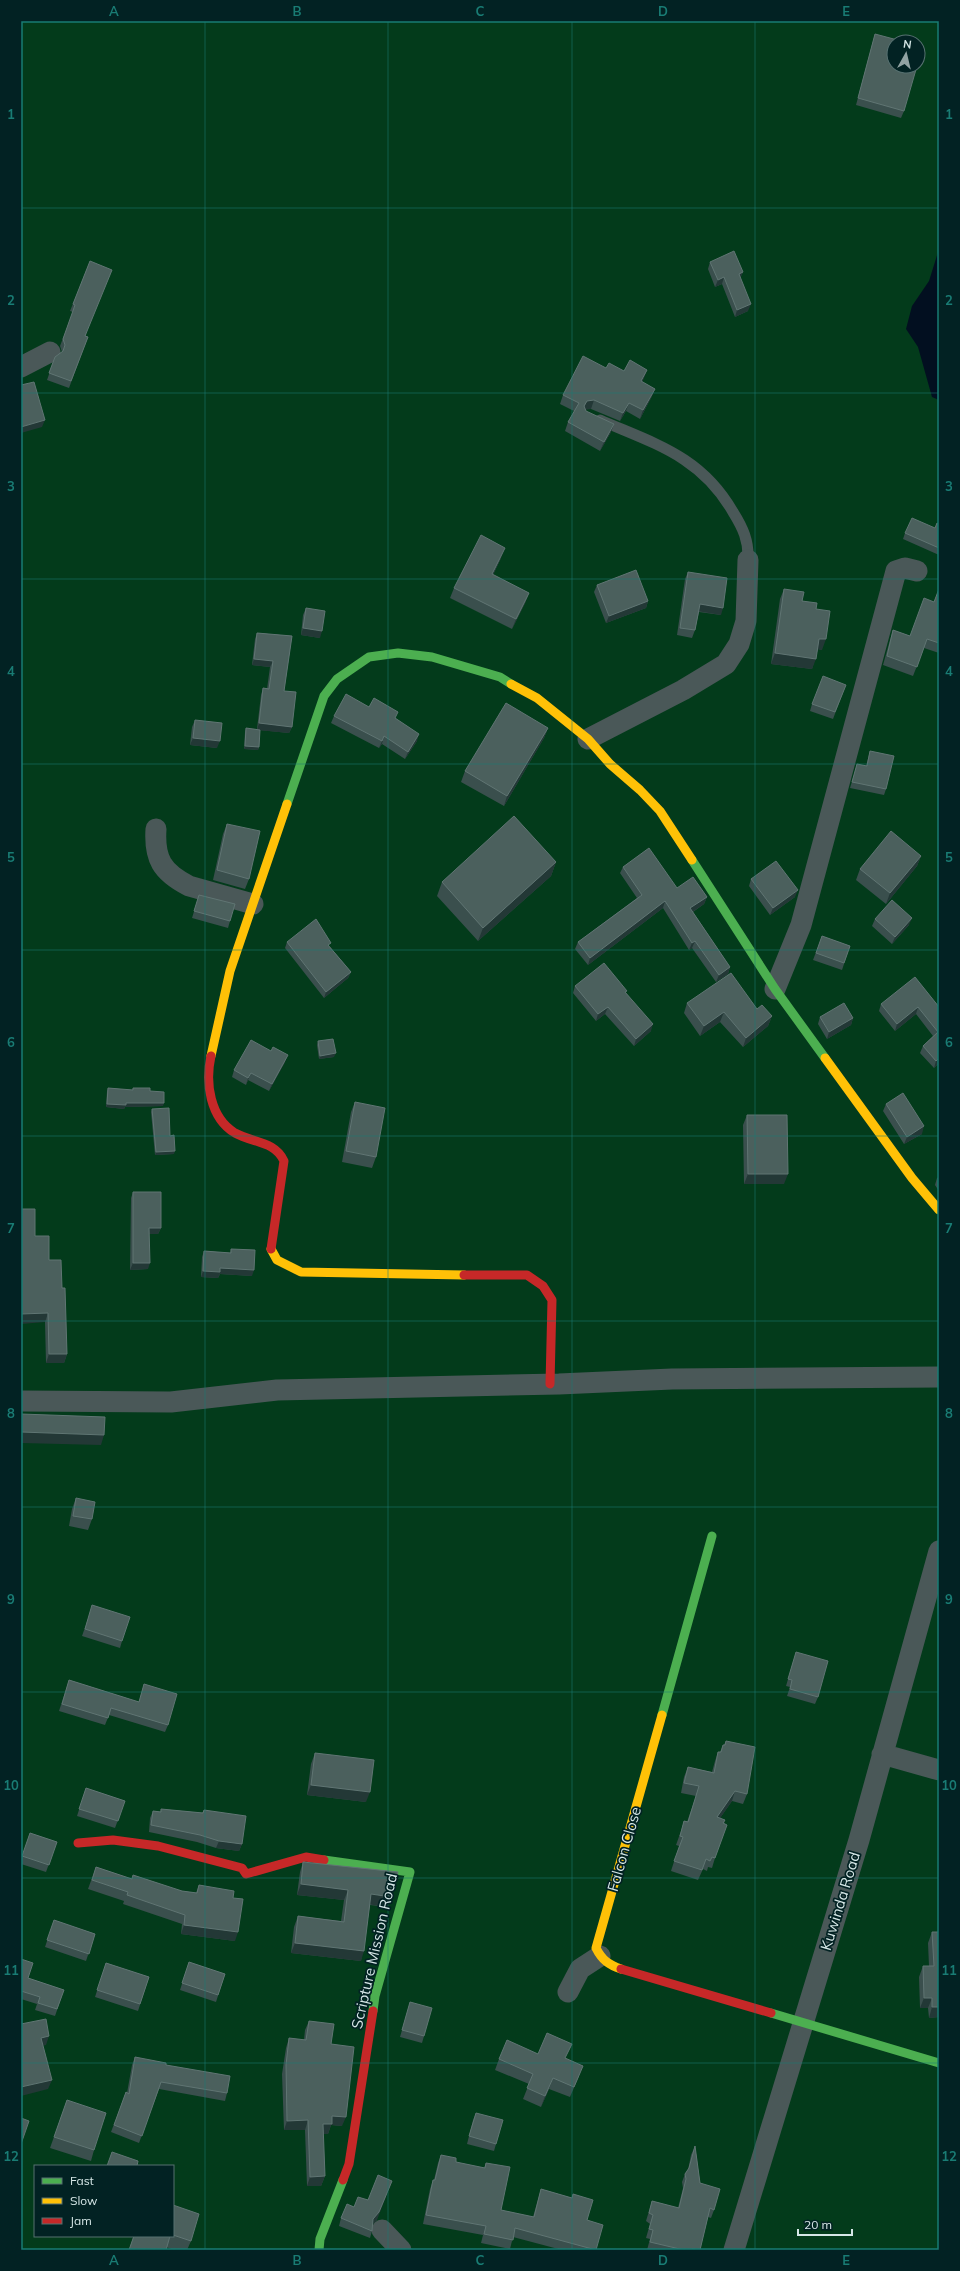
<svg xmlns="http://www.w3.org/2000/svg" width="960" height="2271" font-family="Mulish,sans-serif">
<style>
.green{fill:#033b1b;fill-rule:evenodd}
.water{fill:#020f20}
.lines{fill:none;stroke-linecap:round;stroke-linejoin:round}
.lane{stroke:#4a5858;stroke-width:11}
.street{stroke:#4a5858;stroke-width:21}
.fast{stroke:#4caf50;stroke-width:9}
.slow{stroke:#ffc107;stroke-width:9}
.jam{stroke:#c62828;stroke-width:9}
.wall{fill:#3a4f4d}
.shaded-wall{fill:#233836}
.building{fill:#4b605d;stroke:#607573}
.grid{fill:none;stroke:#197c74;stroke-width:1;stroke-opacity:0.55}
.labels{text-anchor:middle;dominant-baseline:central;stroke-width:3.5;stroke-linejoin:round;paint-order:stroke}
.street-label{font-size:15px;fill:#d6e7e7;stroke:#022223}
.neatline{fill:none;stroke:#197c74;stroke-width:1.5}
.grid-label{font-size:13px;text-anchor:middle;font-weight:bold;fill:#197c74}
</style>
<rect width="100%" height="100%" fill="#132525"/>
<path class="green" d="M21,21H939V2250H21ZM894,42H918V66H894ZM35,2166H173V2236H35Z"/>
<path class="water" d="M939,249V400L932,397L918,347L906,329L912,306L929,281Z"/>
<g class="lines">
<path class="lane" d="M600,420C655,444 701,456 733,512C743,528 749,541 748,560"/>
<path class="street" d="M21,367L50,352
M588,739L683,690L726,664L739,644L746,621L748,560
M156,829C154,859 162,872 189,886L253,904
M775,989L801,925L896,571L905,568L917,571
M21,1401L171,1402L277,1390L559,1384L672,1379L939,1377
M882,1754L939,1770
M568,1992L580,1969L600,1956
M382,2230L401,2250
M734,2250L859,1840L939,1551"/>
<path class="fast" d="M287,804L324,696L337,679L369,657L398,653L432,657L500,677L511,684
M692,860L775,989L825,1058
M662,1715L712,1536
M324,1860L410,1872L375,1996L373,2011
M771,2013L939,2063
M319,2250L320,2239L343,2180"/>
<path class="slow" d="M511,684L537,698L588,739L610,764L640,790L660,811L692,860
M211,1056L230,971L287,804
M825,1058L912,1178L939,1210
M271,1249L277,1260L301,1272L464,1275
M621,1969C609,1965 602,1960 596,1948L662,1715"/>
<path class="jam" d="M211,1056C205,1083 210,1118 235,1133C253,1143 275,1141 284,1161L271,1249
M464,1275H527L543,1286L552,1300L550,1384
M78,1843L113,1840L158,1846L242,1868L246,1874L306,1857L324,1860
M621,1969L771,2013
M343,2180L349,2164L373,2011"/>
</g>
<path class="wall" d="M875,34L904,111L901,118L856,105L873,41Z
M90,261L86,336L88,337L69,388L47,380L55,357L62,352L60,346L73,312L70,311Z
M710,262L743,272L740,278L748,311L735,317L722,284L715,287L708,269Z
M606,368L624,371L647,370L642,382L655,389L651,398L640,419L626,411L620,421L591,409H585L586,411L611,432L600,451L565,431L568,422L574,411L560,404L563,395Z
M939,524V555L903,539L905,533L935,528Z
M501,558L493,575L529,593L525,603L512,629L450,598L454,588Z
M688,572L721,615L699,612L695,630L692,638L677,635L685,579Z
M597,585L648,601L646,608L606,623L594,592Z
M784,589L816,609L822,650L818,649L812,669L771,664L780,599Z
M939,589V653L924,648L913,676L883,665L890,640L893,630L910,636L934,602Z
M306,608L320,638L301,635L303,615Z
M257,633L292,636L284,691L292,727L289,733L260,730L259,747L258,750L244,749L245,732L246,728L257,729L261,695L263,688L267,689L270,667L252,665L255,639Z
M846,685L833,719L810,711L812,704Z
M369,707L396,719L417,741L405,759L382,744L379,748L331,723L334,716Z
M195,720L217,748L190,745L192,727Z
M548,728L544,738L504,806L461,782L465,771Z
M870,751L886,789L884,795L850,788L857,764L866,766Z
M227,824L249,879L245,889L213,880L223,834Z
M921,856L917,866L886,904L856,880L860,869Z
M556,862L551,876L478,941L437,896L442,882Z
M623,867L677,888L707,897L704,904L693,912L730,967L728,974L716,982L692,948L689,950L663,908L588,965L575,949L578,942L637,898L620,873Z
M751,879L795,897L770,915L749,886Z
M199,895L230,921L228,928L192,918Z
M875,919L909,925L892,944L872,926Z
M822,936L850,946L842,970L813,960Z
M287,942L330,947L351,972L348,978L324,998L285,948Z
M575,986L626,993L651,1031L634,1046L605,1014L596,1021L573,993Z
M687,1003L757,1009L772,1016L768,1026L743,1047L720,1022L700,1036L684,1013Z
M881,1004L939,1007V1063L934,1068L920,1053L923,1046L933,1036L916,1014L895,1031L879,1011Z
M820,1017L853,1018L851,1025L827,1039L818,1024Z
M318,1041L334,1057L319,1059L317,1045Z
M285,1062L269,1091L248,1080L246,1085L232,1077L234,1070Z
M108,1088L132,1090L133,1088L150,1091L163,1106L125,1107L124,1109L106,1107L107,1091Z
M355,1102L376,1157L372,1168L342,1162L351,1112Z
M886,1104L922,1134L904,1144L883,1111Z
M152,1109L170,1136L174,1154L155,1155L151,1112Z
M747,1115L784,1184H744L743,1125Z
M939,1177V1191L935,1185L937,1178Z
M133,1192L161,1228L158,1234H149L148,1269L130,1270L131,1198Z
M35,1236L49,1260L62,1288L67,1354L64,1363H46L45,1322Z
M231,1249L252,1276L220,1274L218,1278L201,1277L202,1257L204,1251L230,1253Z
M76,1498L92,1519L88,1530L69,1526L72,1509Z
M90,1613L122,1641L120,1648L82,1636Z
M796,1652L818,1697L815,1704L787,1696L790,1687L786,1686Z
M69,1680L139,1702L144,1684L168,1725L165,1732L109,1715L105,1725L59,1711Z
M726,1741L747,1794L743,1804L732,1801L720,1818L725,1820L715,1858L712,1868L708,1867L707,1871L703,1869L698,1880L671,1871L679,1846L676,1845L681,1831L684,1821L687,1822L696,1796L681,1793L684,1777L688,1767L712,1772L715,1761L718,1752H720L723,1745H724Z
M315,1753L366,1802L307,1795L311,1764Z
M86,1788L125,1801L115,1828L77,1816Z
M161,1809L202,1813L204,1810L242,1844L239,1851L216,1848L197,1842L149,1832L150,1818L153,1811L160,1812Z
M30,1833L57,1842L46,1872L21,1864V1860Z
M303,1862L387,1907L370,1905L361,1961L291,1953L294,1927L298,1916L341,1921L344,1900L297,1895L300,1872Z
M96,1867L132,1879L182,1891L196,1893L199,1885L233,1898L235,1941L181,1934L182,1924L123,1904L124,1901L88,1889Z
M54,1920L95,1934L86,1961L45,1947Z
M932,1932H939V2017L929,2018L928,2008H920L919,1977L923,1966H929L928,1943Z
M21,1959L28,1978L64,1990L55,2016L35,2010L37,2004L21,1999Z
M189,1962L225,1974L216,2002L180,1990Z
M106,1963L149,1977L138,2011L95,1997Z
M410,2002L424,2036L422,2043L400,2037Z
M309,2021L331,2044L342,2126L331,2125L328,2134H323L325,2176L321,2186H307L305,2130H284L282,2074L286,2048L289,2038L304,2040L305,2030Z
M538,2054L566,2058L579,2076L570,2097L549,2089L541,2107L523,2099L529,2084L495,2070L499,2059Z
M135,2057L166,2065L227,2093L225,2101L159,2089L139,2143L111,2132L126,2092L127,2093L132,2065Z
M67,2100L94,2150L91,2161L50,2148Z
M476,2113L496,2144L494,2151L467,2144L473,2120Z
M695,2146L700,2183L714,2210L711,2218L708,2217L700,2250H647L650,2239L646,2238L650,2224L646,2221L652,2201L678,2208L683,2188L682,2182L685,2174L688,2170L691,2155Z
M441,2155L456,2162L484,2168L486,2163L501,2210L533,2217L541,2189L572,2198L573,2194L587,2220L596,2250H562L513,2237L510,2249L481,2243L483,2235L423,2224L430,2189L433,2180H434L438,2163Z
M173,2205L191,2241L187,2250H174L166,2247V2250H129L133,2237L130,2236H173Z
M341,2218L377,2220L373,2224L372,2231L370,2238L339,2226Z"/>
<path class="shaded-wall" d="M743,272L740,279L739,274Z
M724,277L722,284L715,287L718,280Z
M751,304L748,311L735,317L737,310Z
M647,370L644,378L638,390L641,381Z
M655,389L651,398L640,419L643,410Z
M594,400L591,409L584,410L581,415L587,401Z
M629,403L626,411L620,421L623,413Z
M45,420L42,427L21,433V427Z
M614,424L611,432L600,451L604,442Z
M505,548L501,558L488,585L492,574Z
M529,593L525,603L512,629L516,619Z
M648,601L646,608L606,623L609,616Z
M700,604L723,608L721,615L697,611Z
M303,628L322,631L320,638L301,635Z
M819,639H826L822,650L815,649Z
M775,653L816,659L812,669L771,664Z
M254,659L273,661L270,667L252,665Z
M259,723L292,727L289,733L257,730Z
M548,728L544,738L504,806L507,796Z
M419,734L417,741L405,759L408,752Z
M384,736L382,744L379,748L382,741Z
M193,738L220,741L217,748L190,745Z
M245,746L259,747L258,750L244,749Z
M921,856L917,866L886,904L890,893Z
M556,862L551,876L478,941L483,928Z
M798,890L795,897L770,915L773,908Z
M707,897L704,904L688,915L690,908Z
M665,901L663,908L588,965L590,958Z
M912,918L909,925L892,944L895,937Z
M695,941L692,948L689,950L692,943Z
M730,967L728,974L716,982L719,975Z
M351,972L348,978L324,998L326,992Z
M608,1007L605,1014L596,1021L598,1014Z
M918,1007L916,1014L895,1031L897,1024Z
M724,1012L720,1022L700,1036L704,1026Z
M772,1016L768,1026L743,1047L746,1038Z
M853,1018L851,1025L827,1039L829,1032Z
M653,1024L651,1031L634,1046L636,1039Z
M336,1053L334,1057L319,1059L320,1056Z
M288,1055L285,1062L269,1091L272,1084Z
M939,1058V1063L934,1068L936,1061Z
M251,1073L248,1080L246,1085L248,1078Z
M126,1103H164L163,1106L125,1107L124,1109L106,1107L107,1104Z
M924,1126L922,1134L904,1144L907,1137Z
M175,1151L174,1154L155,1155L156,1152Z
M748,1174H788L784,1184H744Z
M149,1228H161L158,1234H147Z
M133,1263H150L148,1269L130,1270Z
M220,1268L254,1270L252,1276L220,1274L218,1278L201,1277L203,1271Z
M48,1313L45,1322L21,1324V1314Z
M49,1354H67L64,1363H46Z
M21,1432L104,1435L101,1445L21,1443Z
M311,1785L370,1792L366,1802L307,1795Z
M735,1791L732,1801L714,1827L717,1817Z
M219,1841L242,1844L239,1851L216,1848Z
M301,1884L348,1890L344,1900L297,1895Z
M371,1894L391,1897L387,1907L367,1904Z
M184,1925L238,1932L235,1941L181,1934Z
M295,1943L364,1951L361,1961L291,1953Z
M924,1998H932L928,2008H920Z
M932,2007H939V2017L929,2018Z
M49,2036L46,2045L38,2047L41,2038Z
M553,2078L549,2089L541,2107L545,2096Z
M52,2080L48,2089L21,2096V2087Z
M332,2116L346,2117L342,2126L331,2125L328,2134H319L323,2124Z
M308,2120L305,2130H284L287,2121Z
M325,2176L321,2186H307L310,2177Z
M392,2181L377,2220L371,2226L373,2219Z"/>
<path class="building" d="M875,34L905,42H894V66H917L904,111L858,98Z
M918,46L923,47L918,63Z
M734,251L743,272L739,274L751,304L737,310L724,277L718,280L710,262Z
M90,261L112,270L85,336L88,337L71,381L49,373L55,357L63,351L65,345L63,339L75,305L73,304Z
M583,356L606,368L609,363L624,371L630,360L647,370L641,381L655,389L643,410L629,403L623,413L594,400L587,401L584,406L586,411L614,424L604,442L568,422L579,403L563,395Z
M34,382L45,420L21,427V385Z
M912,518L935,528L937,523L939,524V548L905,533Z
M481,535L505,548L492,574L529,593L516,619L454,588Z
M636,570L648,601L609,616L597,585Z
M688,572L727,578L723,608L700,604L695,630L680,628Z
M784,589L804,592L802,601L817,603L816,609L830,611L826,639H819L816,659L775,653Z
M939,589V643L927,639L917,667L887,656L893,630L910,636L924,598L934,602Z
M306,608L325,611L322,631L303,628Z
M257,633L292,636L284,691L296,692L292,727L259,723L263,688L269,689L273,661L254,659Z
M823,676L846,685L835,712L812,704Z
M346,694L369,707L374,698L398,712L395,718L419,734L408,752L384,736L382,741L334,716Z
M506,703L548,728L507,796L465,771Z
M195,720L222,723L220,741L193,738Z
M246,728L260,730L259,747L245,746Z
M870,751L894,756L886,789L852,782L857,764L867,766Z
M514,816L556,862L483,928L442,882Z
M227,824L260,831L249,879L217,870Z
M891,831L921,856L890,893L860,869Z
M649,848L677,888L693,877L707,897L690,908L730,967L719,975L695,941L692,943L665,901L590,958L578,942L642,895L623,867Z
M776,861L798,890L773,908L751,879Z
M199,895L235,904L230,921L194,911Z
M892,900L912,918L895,937L875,919Z
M316,919L331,943L328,945L351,972L326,992L287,942Z
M822,936L850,946L844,963L816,953Z
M604,963L627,991L625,992L653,1024L636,1039L608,1007L598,1014L575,986Z
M731,973L757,1009L762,1005L772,1016L746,1038L724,1012L704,1026L687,1003Z
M915,977L939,1007V1058L936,1061L923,1046L938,1032L918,1007L897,1024L881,1004Z
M844,1003L853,1018L829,1032L820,1017Z
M333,1039L336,1053L320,1056L318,1041Z
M251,1040L271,1051L273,1047L288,1055L272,1084L251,1073L248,1078L234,1070Z
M108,1088L133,1090V1088H150V1091L164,1092V1103H126V1105L107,1104Z
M903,1093L924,1126L907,1137L886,1104Z
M355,1102L385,1108L376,1157L346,1151Z
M169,1108L170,1136L174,1135L175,1151L156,1152L152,1109Z
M747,1115H787L788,1174H748Z
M133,1192H161V1228H149L150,1263H133Z
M21,1209H35V1236H49V1260H61L62,1288H65L67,1354H49L48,1313L21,1314Z
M231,1249L255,1250L254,1270L220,1268V1272L203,1271L204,1251L231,1253Z
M21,1414L105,1417L104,1435L21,1432Z
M76,1498L95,1502L92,1519L73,1516Z
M92,1605L130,1617L122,1641L85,1629Z
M796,1652L828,1661L818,1697L790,1689L792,1680L788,1679Z
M69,1680L139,1702L144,1684L177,1694L168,1725L111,1708L108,1718L62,1704Z
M726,1741L755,1747L747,1794L735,1791L717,1817L725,1820L723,1823L727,1825L715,1858L712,1857L710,1861L706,1859L702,1870L674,1861L683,1837L680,1836L684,1821L688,1822L699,1786L684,1783L688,1767L714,1773L718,1752H721L723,1745H725Z
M315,1753L374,1760L370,1792L311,1785Z
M86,1788L125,1801L118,1821L79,1809Z
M161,1809L203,1813L204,1810L246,1816L242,1844L219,1841L200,1835L151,1825L153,1811L161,1812Z
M30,1833L57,1842L49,1865L22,1856Z
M303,1862L398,1872L391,1897L371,1894L364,1951L295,1943L298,1916L344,1922L348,1890L301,1884Z
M96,1867L132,1879L133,1875L182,1891L197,1893L199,1885L234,1891L233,1898L243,1899L238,1932L184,1925L185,1915L127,1895L128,1892L92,1880Z
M54,1920L95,1934L89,1954L47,1940Z
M932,1932H939V2007H932V1998H924L923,1966H934Z
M21,1959L33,1963L28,1978L64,1990L57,2009L38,2003L40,1997L21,1991Z
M189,1962L225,1974L218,1995L182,1983Z
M106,1963L149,1977L140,2004L97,1990Z
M410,2002L432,2008L424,2036L402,2030Z
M46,2019L49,2036L41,2038L52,2080L21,2087V2024Z
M309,2021L334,2024L331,2044L354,2047L346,2117L332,2116V2124H323L325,2176L310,2177L308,2120L287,2121L286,2065L289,2038L306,2040Z
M547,2033L572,2044L565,2058L583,2066L574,2087L553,2078L545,2096L527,2088L533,2074L499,2059L507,2040L538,2054Z
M135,2057L166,2063V2065L230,2076L227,2093L161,2082L142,2136L114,2125L126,2092L129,2094Z
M67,2100L106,2113L94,2150L54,2137Z
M476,2113L503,2120L496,2144L469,2136Z
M21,2118L29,2121L21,2144Z
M695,2146L700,2183L720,2189L714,2210L710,2208L700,2250L692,2249V2250H684L650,2242L653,2230L649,2229L653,2215L649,2213L652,2201L679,2208L686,2179L685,2174L689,2168Z
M112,2152L138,2161L137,2166H107Z
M441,2155L456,2158V2162L485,2168L486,2163L510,2167L501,2210L534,2217L541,2189L572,2198L573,2194L593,2200L587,2220L603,2225L596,2250L515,2228L513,2240L484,2234L486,2226L426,2215L433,2180H435Z
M378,2175L392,2181L379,2212L373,2219L372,2231L341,2218L347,2204L354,2207L358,2197L368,2200Z
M173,2205L199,2214L191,2241L173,2235Z
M134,2236H170L166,2250H129Z"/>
<path class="grid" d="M205,21V2250M388,21V2250M572,21V2250M755,21V2250M21,208H939M21,393H939M21,579H939M21,764H939M21,950H939M21,1136H939M21,1321H939M21,1507H939M21,1692H939M21,1878H939M21,2063H939"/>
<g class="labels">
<g class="street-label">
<text transform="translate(624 1849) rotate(-74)">Falcon Close</text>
<text transform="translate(840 1901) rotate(-73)">Kuwinda Road</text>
<text transform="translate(374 1951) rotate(-77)">Scripture Mission Road</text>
</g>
</g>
<rect width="960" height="2271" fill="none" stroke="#022223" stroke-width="44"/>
<rect x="34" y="2165" width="140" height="72" fill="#022223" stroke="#577171"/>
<rect x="42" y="2178" width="20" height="6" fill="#4caf50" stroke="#577171"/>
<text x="70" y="2185" font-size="12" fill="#d6e7e7">Fast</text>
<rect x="42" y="2198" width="20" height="6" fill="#ffc107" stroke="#577171"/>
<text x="70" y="2205" font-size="12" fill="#d6e7e7">Slow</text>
<rect x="42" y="2218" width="20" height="6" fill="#c62828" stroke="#577171"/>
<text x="70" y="2225" font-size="12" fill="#d6e7e7">Jam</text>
<g transform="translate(906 54) rotate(8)"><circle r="19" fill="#022223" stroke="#577171"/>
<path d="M0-3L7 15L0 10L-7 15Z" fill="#92a3a3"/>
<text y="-6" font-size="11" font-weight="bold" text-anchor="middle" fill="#d6e7e7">N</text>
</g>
<path d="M798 2229v6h54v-6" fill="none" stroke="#d6e7e7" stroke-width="2"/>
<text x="804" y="2229" font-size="12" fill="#d6e7e7" stroke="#022223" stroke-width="3" paint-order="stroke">20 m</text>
<rect x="22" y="22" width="916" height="2227" class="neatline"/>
<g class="grid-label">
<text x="114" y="16">A</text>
<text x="297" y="16">B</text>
<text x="480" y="16">C</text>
<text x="663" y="16">D</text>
<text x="846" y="16">E</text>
<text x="11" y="119">1</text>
<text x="949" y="119">1</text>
<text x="11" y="305">2</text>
<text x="949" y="305">2</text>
<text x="11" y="491">3</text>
<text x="949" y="491">3</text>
<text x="11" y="676">4</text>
<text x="949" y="676">4</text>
<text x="11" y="862">5</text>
<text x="949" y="862">5</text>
<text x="11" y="1047">6</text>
<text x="949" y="1047">6</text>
<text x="11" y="1233">7</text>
<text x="949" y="1233">7</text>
<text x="11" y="1418">8</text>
<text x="949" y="1418">8</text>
<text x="11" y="1604">9</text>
<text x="949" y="1604">9</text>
<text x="11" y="1790">10</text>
<text x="949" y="1790">10</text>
<text x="11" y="1975">11</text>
<text x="949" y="1975">11</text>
<text x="11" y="2161">12</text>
<text x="949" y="2161">12</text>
<text x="114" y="2265">A</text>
<text x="297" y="2265">B</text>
<text x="480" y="2265">C</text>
<text x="663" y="2265">D</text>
<text x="846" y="2265">E</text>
</g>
</svg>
